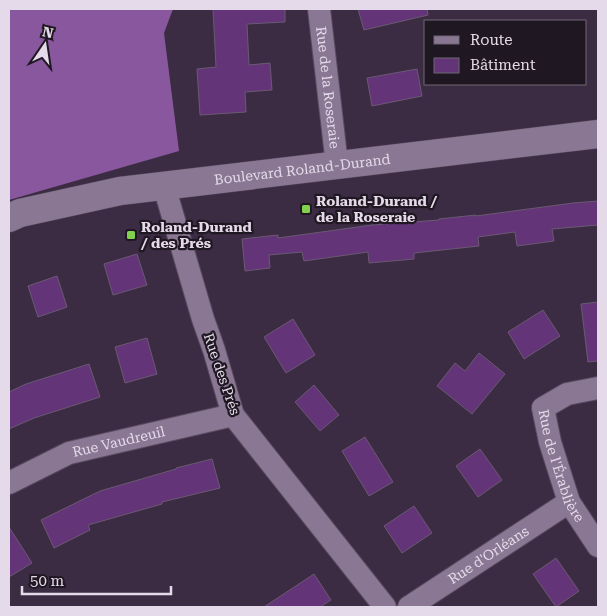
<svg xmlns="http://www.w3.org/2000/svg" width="607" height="616" font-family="'Roboto Serif',serif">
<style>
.forest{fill:#88579d}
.building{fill:#633477;stroke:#6b5973}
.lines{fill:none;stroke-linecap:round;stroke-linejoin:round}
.minor-casing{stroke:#594b5f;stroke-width:24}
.tertiary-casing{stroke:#594b5f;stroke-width:29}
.minor{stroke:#8a7793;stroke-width:22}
.tertiary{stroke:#8a7793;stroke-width:28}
.poi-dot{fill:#82d04f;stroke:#1f1822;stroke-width:2}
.labels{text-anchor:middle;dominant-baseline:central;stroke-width:4.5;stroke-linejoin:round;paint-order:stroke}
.street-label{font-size:14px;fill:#e4dae9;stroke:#1f1822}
.poi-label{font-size:14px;font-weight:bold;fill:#e4dae9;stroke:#1f1822;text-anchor:start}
</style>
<rect width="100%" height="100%" fill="#3c2c43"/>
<path class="forest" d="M9,9H173L164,33L179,151L9,200Z"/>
<path class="building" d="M213,9H285V22L247,24L249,65L270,63L272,90L245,92L246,112L200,115L197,69L216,67Z
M358,9H427L428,15L364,30Z
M417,69L422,96L372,106L367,78Z
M598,201V225L552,229L554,241L517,246L515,232L478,237L479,246L414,253V259L369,263L368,252L304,261L302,252L269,255L270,268L245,271L242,239L278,235V238L372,225L439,220V219L476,215V216L573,203Z
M137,254L147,285L113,295L104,264Z
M57,276L67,307L38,317L28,286Z
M598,302V361L588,362L581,304Z
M543,310L560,336L524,359L508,332Z
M293,319L315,355L286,373L264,337Z
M147,338L157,374L125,383L115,347Z
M479,353L505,374L472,414L437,386L455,363L465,371Z
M89,364L100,397L34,418L9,429V392L26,384Z
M314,385L339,415L320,431L295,402Z
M365,437L393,482L369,496L342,451Z
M480,449L502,480L478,497L456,466Z
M212,459L220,488L162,502V504L88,525L90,530L54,548L41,520L100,491L176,469V468Z
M414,506L432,533L402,553L384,526Z
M9,527L32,563L9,577Z
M556,558L579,591L556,607L533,574Z
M314,574L331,600L320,607H264Z"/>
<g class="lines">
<defs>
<g id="minor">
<path id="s1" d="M319,9L337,165"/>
<path d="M164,186L203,319L214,350L233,415L385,607"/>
<path id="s2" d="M598,388L567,394L543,408L550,442L569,502L598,546"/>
<path id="s3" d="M9,483L69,453L233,415"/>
<path id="s4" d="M409,607L569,502"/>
</g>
<g id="tertiary">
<path id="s5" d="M9,218L20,213L120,191L598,134"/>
</g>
</defs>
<use href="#minor" class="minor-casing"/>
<use href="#tertiary" class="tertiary-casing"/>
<use href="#minor" class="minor"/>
<use href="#tertiary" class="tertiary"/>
</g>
<g class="poi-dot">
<rect x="301" y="204" width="10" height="10" rx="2.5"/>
<rect x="126" y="230" width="10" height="10" rx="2.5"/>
</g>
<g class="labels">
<g class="street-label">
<text stroke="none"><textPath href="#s1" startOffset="79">Rue de la Roseraie</textPath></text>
<text stroke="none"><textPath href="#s5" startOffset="298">Boulevard Roland-Durand</textPath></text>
<text transform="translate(222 374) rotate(71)">Rue des Prés</text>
<text stroke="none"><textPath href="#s3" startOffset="118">Rue Vaudreuil</textPath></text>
<text stroke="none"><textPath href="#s2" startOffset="120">Rue de l'Érablière</textPath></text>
<text stroke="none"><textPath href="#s4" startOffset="95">Rue d'Orléans</textPath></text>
</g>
<g class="poi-label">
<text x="316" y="201">Roland-Durand /<tspan x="316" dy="16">de la Roseraie</tspan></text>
<text x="141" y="227">Roland-Durand<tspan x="141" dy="16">/ des Prés</tspan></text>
</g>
</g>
<rect width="607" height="616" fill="none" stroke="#e4dae9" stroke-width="20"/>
<rect x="424" y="20" width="162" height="65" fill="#1f1822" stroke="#6e6672"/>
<rect x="434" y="36" width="25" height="8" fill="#8a7793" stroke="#6e6672"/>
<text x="470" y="45" font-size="15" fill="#e4dae9">Route</text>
<rect x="434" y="58" width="25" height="15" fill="#633477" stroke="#6e6672"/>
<text x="470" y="70" font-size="15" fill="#e4dae9">Bâtiment</text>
<g transform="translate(45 45) rotate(13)" stroke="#1f1822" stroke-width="4" paint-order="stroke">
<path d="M0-4L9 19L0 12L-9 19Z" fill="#e4dae9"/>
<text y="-8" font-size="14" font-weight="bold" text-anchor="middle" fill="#e4dae9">N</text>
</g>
<path d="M22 586v8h149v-8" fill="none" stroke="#e4dae9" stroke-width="2.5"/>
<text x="30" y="586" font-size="15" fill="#e4dae9" stroke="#1f1822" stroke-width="4" paint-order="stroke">50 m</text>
</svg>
